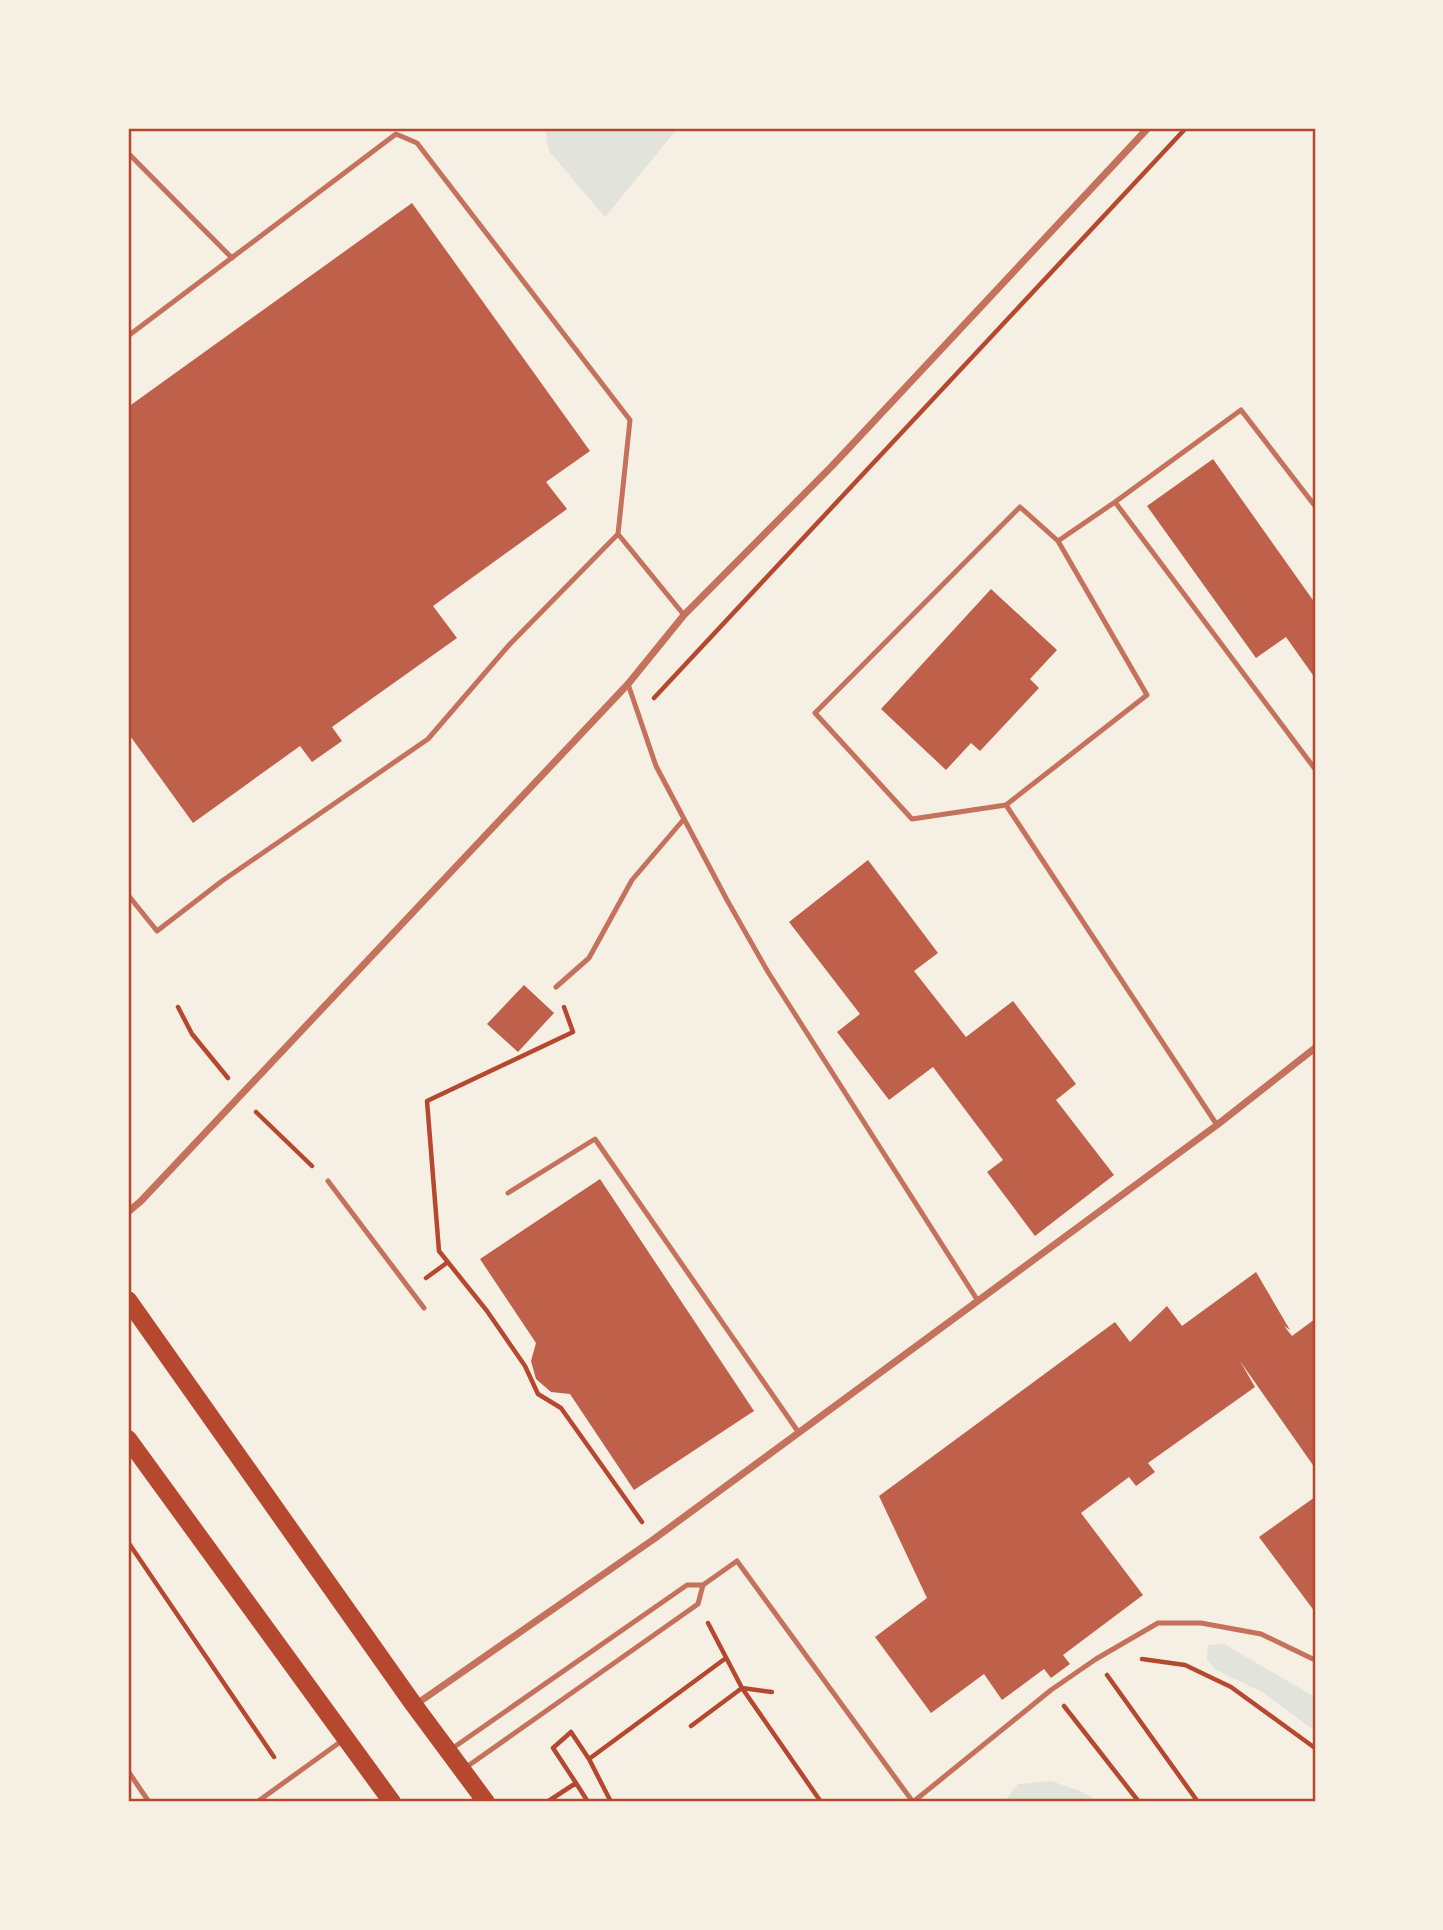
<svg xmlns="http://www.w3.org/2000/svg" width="1443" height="1930" font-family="'Sofia Sans Condensed',sans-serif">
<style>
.green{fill:#e2e4dc}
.building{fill:#bf614a}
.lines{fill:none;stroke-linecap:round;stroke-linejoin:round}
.path{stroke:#b5482f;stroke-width:4.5}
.service{stroke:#c5725c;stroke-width:5}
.minor{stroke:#c5725c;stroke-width:7}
.primary{stroke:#b5482f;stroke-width:18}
.neatline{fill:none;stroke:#b5482f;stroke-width:2.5}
</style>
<rect width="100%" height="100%" fill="#f6efe4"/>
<path class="green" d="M545,128H678L605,217L549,151Z
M1224,1644L1315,1697V1731L1262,1692L1216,1670L1207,1660L1208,1645Z
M1051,1781L1083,1792L1098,1802H1004L1018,1784Z"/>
<path class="building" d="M412,203L590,451L546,482L567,509L433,606L457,638L332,727L342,741L312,762L300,746L193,823L128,733V407Z
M1213,459L1315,603V678L1286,637L1256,658L1147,506Z
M991,589L1057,650L1030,679L1039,688L980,751L971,743L946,770L881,709Z
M868,860L938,953L914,971L966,1037L1013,1001L1076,1084L1056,1100L1114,1175L1035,1236L987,1172L1003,1160L933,1067L889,1100L837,1032L860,1014L789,922Z
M524,985L554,1013L518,1052L487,1024Z
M600,1179L754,1411L634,1490L570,1394L551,1392L536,1379L531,1361L536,1343L480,1259Z
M1256,1272L1290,1330L1284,1326L1292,1336L1315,1319V1468L1240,1361L1255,1387L1148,1463L1155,1472L1136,1486L1129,1477L1081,1513L1143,1595L1063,1655L1070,1664L1051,1678L1044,1669L1002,1700L984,1674L931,1713L875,1637L927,1598L879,1496L1115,1322L1130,1342L1167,1306L1182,1326Z
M1315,1497V1612L1259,1537Z"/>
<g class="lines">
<path class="path" d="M654,698L1186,128
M178,1007L192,1034L228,1078
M564,1007L573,1032L427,1101L439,1251L487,1311L525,1366L538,1394L561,1408L642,1522
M256,1112L312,1166
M426,1278L448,1262
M128,1542L274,1757
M708,1623L742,1688L821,1802
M1142,1659L1185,1665L1231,1687L1315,1748
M1107,1675L1198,1802
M1064,1706L1139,1802
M691,1726L742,1688L772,1692
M589,1759L726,1658
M576,1783L588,1802
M547,1802L576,1783L553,1748L571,1732L589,1759L611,1802"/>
<path class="service" d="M128,153L232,258
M128,336L396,134L417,143L630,420L618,534L684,615
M1115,502L1241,410L1315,506
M1020,507L1058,541L1147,695L1006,805L912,819L815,713Z
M1058,541L1115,502L1315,769
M628,684L656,766L727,900L768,972L978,1301
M1006,805L1217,1125
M128,895L157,931L222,881L428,739L510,644L618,534
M556,987L589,958L632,880L684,819
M328,1181L424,1308
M508,1193L595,1139L799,1433
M450,1750L687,1585H703L737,1561L913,1802
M465,1768L698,1604L703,1585
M128,1771L149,1802
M257,1802L343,1740
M913,1802L1051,1690L1096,1659L1158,1623H1201L1261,1634L1315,1660"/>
<path class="minor" d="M128,1212L141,1201L628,684L684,615L832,466L1148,128
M415,1705L654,1539L1217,1125L1315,1048"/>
<path class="primary" d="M128,1300L414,1705L486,1802
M128,1439L392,1802"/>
</g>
<rect width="1443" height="1930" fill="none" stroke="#f6efe4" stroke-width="259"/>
<rect x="130" y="130" width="1184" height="1670" class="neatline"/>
</svg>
